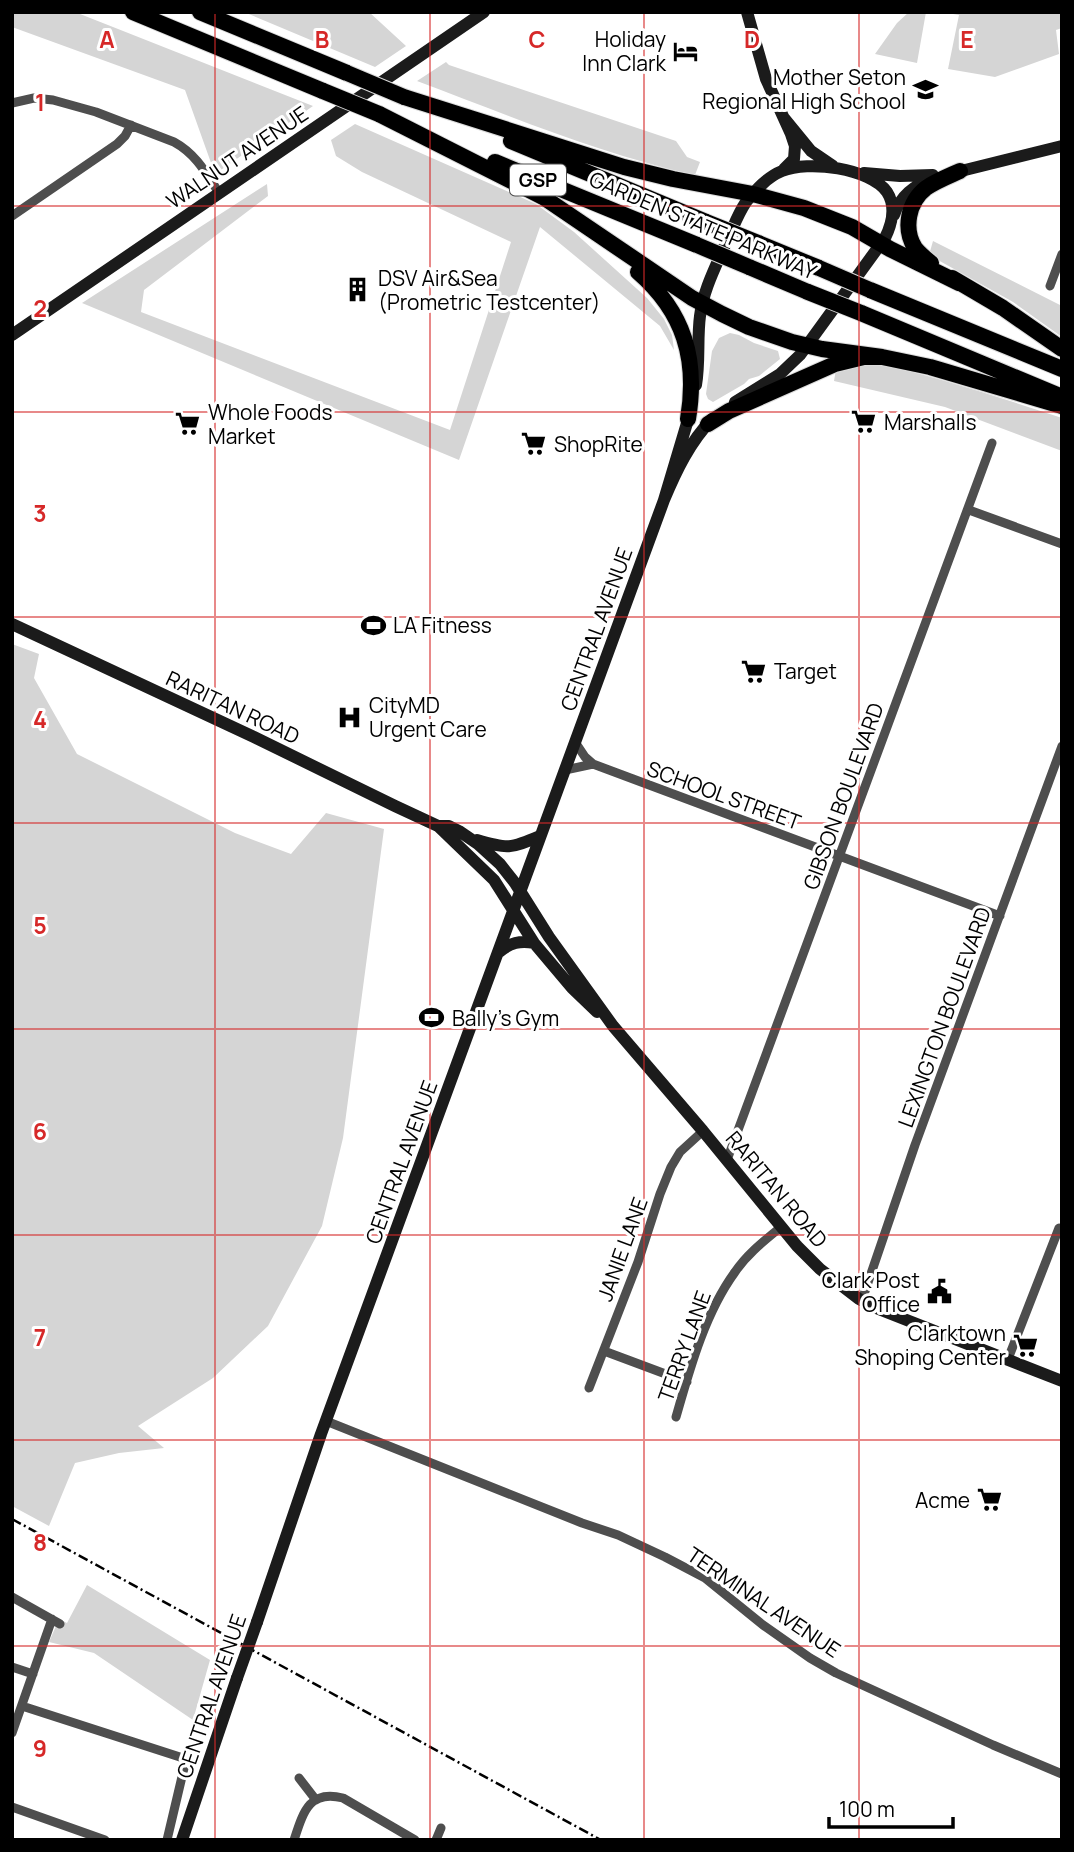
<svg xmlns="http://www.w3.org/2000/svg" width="1074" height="1852" font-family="Manrope,sans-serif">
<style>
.green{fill:#d5d5d5}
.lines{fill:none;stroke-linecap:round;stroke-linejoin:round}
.highway-casing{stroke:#dbdbdb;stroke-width:18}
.street{stroke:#4e4e4e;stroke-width:9}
.secondary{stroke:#1b1b1b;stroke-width:12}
.highway{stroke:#000;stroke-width:16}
.rail{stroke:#000;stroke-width:2.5;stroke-dasharray:10 3.5 2 3.5;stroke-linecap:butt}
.highway-bridge-casing{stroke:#dbdbdb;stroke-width:18;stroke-linecap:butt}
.secondary-bridge{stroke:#1b1b1b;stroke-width:12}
.highway-bridge{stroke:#000;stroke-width:16}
.grid{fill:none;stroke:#d62828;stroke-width:2;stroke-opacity:0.55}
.labels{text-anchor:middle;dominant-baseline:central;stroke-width:6;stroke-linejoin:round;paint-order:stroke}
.shield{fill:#fff;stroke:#4c4c4c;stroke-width:2}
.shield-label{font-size:19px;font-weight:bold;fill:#000}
.poi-label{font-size:21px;fill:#000;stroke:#fff;text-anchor:start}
.street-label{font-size:21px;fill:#000;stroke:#fff}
.grid-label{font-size:23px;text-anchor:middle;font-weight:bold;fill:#d62828;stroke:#fff;stroke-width:6;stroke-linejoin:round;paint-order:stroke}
</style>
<rect width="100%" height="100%" fill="#fff"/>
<path class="green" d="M12,12H75L313,106L215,174L185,90L12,27Z
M244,12H369L406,46L375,67Z
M909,12H926L917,63L875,54L897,23Z
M941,12H1062V28L1056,30L1059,54L995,77L948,69L959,15Z
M446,62L449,65L676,141L687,157L700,162L695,175C599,154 508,115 417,81Z
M355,124L536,204L574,232L647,298L664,319L672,335L674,350L660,326L540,227L459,460L82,303L267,184L268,196L144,290L141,312L450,430L511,242L362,172L336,156L331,140Z
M933,241L1062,306V337L1013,302L929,255Z
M730,333L739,335L754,343L778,351L780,359L759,376L749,379L744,384L713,402L708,399L706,394L712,351L719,338Z
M872,361C936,377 999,397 1062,418V451L945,407L834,381L836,369Z
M12,644L39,654L34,678L77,754L235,833L291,854L326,813L384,829L343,1138L322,1226L268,1326L213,1378L138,1426L164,1448L119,1453L75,1463L49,1526L12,1506Z
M87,1585L210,1660L193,1720L94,1653L49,1642L59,1619L67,1623Z"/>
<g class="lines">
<defs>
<path id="highway" d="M133,12L323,91
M200,12L347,73
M404,97L624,167L673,179L753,194L804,208L852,227L890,249L959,283
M379,114L543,197L692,298L722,314L749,327L792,342L822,349L882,357
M511,141L706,222
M495,162L697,245
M758,243L819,268
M931,263C925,258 920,254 915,248C903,229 908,202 926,188C936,181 949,176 960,171
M749,267L808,292
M638,272C684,312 698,359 688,419
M952,278L1003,308L1062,349
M870,290L1062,369
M861,313L1062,397
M708,424L729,411L835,364L864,357H882L930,367L1062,406"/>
</defs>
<use href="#highway" class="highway-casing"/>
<path class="street" d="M12,103L34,98L53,100L96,112L174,142C196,154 206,173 219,193
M12,216L117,144L125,136L131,125
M1050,286L1062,254
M969,510L1062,544
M575,742L585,757L593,764L1000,916
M565,770L593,764
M727,1160L992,443
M862,1300L915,1145L1062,746
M604,1351L687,1382
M1008,1359L1059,1228
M589,1388L638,1262L660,1194L671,1167L680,1152L703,1131
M676,1417C690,1368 705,1313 735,1272C747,1254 764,1241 781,1227
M326,1421L582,1523L618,1535L665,1557L705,1578L763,1625L810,1658L836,1673L993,1745L1062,1774
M12,1597L60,1624
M12,1667L33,1674
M22,1706L183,1758L185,1761V1764L167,1840
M12,1733L52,1619
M299,1778L316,1800
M12,1807L105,1840
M294,1840C303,1813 309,1789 343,1798L415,1840
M436,1840L441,1828"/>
<path class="secondary" d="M747,12L766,79L791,134L795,146L794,159L784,169
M784,118L811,151L833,166
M864,173L900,176L933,175
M953,173L1062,146
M894,215C901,195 913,186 933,179
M12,335L484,12
M696,385C700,362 697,338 700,316C703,291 715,268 725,245C732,231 737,215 746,202C756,190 767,177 782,171C808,160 870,168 887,192C896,206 892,224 885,238L800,355L780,374L735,402
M664,500L690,413
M12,624L254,737L395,806L438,826L494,880L534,943L572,988L597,1012
M438,826H449L459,831L478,844L500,864L515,883L549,937L613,1026L703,1131L797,1246L820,1269L859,1299L876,1308L1062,1381
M477,840C508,849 510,849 540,836
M499,952C510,943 520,940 534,943
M257,1622L321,1434L664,500C676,471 690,442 712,419
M182,1840L237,1678"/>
<use href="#highway" class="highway"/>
<path class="rail" d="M12,1519L601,1840"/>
<defs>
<path id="highway-bridge" d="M347,73L404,97
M323,91L379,114
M706,222L758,243
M697,245L749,267
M819,268L870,290
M808,292L861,313"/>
</defs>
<use href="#highway-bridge" class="highway-bridge-casing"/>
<path class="secondary-bridge" d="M237,1678L257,1622"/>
<use href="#highway-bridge" class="highway-bridge"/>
</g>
<path class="grid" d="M215,12V1840M430,12V1840M644,12V1840M859,12V1840M12,206H1062M12,412H1062M12,617H1062M12,823H1062M12,1029H1062M12,1235H1062M12,1440H1062M12,1646H1062"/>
<defs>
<symbol id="hotel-bare" viewBox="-9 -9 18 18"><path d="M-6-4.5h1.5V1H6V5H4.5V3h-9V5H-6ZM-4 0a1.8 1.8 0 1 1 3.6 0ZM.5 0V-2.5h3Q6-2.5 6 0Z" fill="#000" stroke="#fff" stroke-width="2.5" paint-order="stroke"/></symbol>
<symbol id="school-bare" viewBox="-9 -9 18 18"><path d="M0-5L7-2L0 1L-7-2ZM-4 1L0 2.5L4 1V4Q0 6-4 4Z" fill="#000" stroke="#fff" stroke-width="2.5" paint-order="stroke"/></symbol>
<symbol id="building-bare" viewBox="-9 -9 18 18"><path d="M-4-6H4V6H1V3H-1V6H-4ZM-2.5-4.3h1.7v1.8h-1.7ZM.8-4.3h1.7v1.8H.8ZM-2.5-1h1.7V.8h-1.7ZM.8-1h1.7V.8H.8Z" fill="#000" stroke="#fff" stroke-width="2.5" paint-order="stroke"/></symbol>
<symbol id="supermarket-bare" viewBox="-9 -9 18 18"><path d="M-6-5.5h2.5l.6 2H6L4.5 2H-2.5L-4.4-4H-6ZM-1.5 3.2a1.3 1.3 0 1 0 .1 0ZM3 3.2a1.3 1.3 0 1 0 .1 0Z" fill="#000" stroke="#fff" stroke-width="2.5" paint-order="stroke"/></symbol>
<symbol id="stadium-bare" viewBox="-9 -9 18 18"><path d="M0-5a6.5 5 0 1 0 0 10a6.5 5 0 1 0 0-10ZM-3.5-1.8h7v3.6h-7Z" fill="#000" stroke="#fff" stroke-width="2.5" paint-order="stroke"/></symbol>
<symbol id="hospital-bare" viewBox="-9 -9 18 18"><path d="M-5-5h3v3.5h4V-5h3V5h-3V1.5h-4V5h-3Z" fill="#000" stroke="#fff" stroke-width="2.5" paint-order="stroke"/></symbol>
<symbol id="civic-bare" viewBox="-9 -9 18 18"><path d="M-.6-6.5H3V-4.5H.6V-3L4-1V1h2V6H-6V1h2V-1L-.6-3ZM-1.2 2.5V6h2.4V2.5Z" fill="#000" stroke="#fff" stroke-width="2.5" paint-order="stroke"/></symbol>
</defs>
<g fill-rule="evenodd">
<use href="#hotel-bare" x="668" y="34" width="35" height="35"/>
<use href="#school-bare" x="908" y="72" width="35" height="35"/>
<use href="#building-bare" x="340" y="272" width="35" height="35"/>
<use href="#supermarket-bare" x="846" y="404" width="35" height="35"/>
<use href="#supermarket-bare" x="170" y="406" width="35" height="35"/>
<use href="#supermarket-bare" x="516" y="426" width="35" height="35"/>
<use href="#stadium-bare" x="356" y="608" width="35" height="35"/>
<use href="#supermarket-bare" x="736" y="654" width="35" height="35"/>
<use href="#hospital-bare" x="332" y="700" width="35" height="35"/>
<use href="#stadium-bare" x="414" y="1000" width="35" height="35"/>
<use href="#civic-bare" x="922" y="1274" width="35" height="35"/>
<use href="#supermarket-bare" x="1008" y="1328" width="35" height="35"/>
<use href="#supermarket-bare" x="972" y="1482" width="35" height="35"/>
</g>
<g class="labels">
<rect class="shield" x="510" y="164.5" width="56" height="31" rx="5"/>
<g class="shield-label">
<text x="538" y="180">GSP</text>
</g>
<g class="poi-label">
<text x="666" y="39" text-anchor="end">Holiday<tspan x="666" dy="24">Inn Clark</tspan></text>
<text x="906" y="77" text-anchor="end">Mother Seton<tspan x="906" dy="24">Regional High School</tspan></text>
<text x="378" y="278">DSV Air&amp;Sea<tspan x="378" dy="24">(Prometric Testcenter)</tspan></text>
<text x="208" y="412">Whole Foods<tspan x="208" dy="24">Market</tspan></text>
<text x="884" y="422">Marshalls</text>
<text x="554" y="444">ShopRite</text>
<text x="393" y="625">LA Fitness</text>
<text x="774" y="671">Target</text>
<text x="369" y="705">CityMD<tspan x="369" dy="24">Urgent Care</tspan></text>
<text x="452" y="1018">Bally's Gym</text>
<text x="920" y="1280" text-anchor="end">Clark Post<tspan x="920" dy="24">Office</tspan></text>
<text x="1006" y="1333" text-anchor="end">Clarktown<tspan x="1006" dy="24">Shoping Center</tspan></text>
<text x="970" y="1500" text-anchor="end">Acme</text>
</g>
<g class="street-label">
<text transform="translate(237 157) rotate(-34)">WALNUT AVENUE</text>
<text transform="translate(703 225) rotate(23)">GARDEN STATE PARKWAY</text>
<text transform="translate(596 629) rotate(-70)">CENTRAL AVENUE</text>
<text transform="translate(233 707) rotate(25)">RARITAN ROAD</text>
<text transform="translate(724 795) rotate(20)">SCHOOL STREET</text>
<text transform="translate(843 796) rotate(-70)">GIBSON BOULEVARD</text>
<text transform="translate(944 1017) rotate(-70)">LEXINGTON BOULEVARD</text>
<text transform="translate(401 1162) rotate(-70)">CENTRAL AVENUE</text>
<text transform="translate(777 1189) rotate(50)">RARITAN ROAD</text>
<text transform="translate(622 1249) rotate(-70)">JANIE LANE</text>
<text transform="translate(684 1346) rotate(-70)">TERRY LANE</text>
<text transform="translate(764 1602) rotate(34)">TERMINAL AVENUE</text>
<text transform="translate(211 1696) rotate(-71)">CENTRAL AVENUE</text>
</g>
</g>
<g class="grid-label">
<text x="107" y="48">A</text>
<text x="322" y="48">B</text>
<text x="537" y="48">C</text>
<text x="752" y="48">D</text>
<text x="967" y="48">E</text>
<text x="40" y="111">1</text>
<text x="40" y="317">2</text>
<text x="40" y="522">3</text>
<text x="40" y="728">4</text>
<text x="40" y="934">5</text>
<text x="40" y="1140">6</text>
<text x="40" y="1346">7</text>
<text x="40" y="1551">8</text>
<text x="40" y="1757">9</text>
</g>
<rect width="1074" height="1852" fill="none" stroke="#000000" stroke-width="28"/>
<path d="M829 1817v10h124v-10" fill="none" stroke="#000000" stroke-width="3.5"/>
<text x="839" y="1817" font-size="21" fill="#000000" stroke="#ffffff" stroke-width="5" paint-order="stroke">100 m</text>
</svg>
